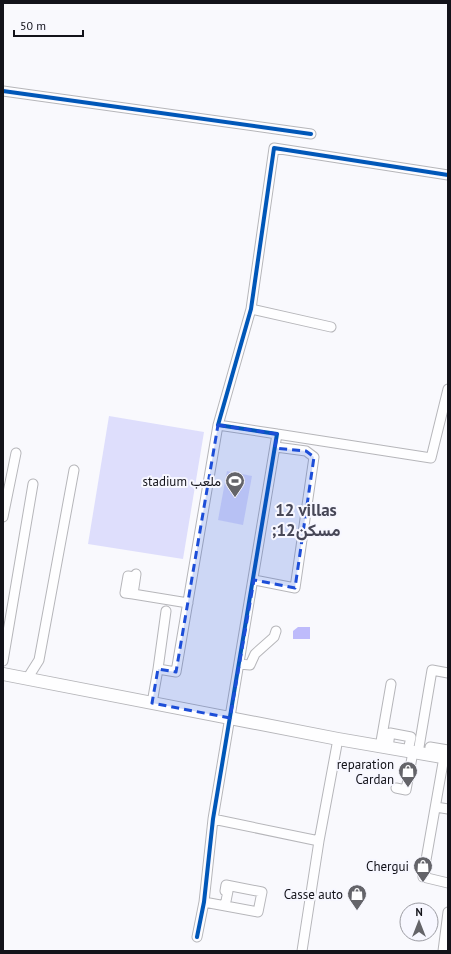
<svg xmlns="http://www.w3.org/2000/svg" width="451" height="954" font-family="'PT Sans',Vazirmatn,sans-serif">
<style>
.green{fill:#dedefc}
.water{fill:#bebbfb}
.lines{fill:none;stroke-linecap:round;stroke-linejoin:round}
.street-casing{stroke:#b6b6ba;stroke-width:11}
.secondary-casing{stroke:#b6b6ba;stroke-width:14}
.street{stroke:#fefeff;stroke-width:9}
.secondary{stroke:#fefeff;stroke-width:12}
.cycleway-casing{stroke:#f7f7ff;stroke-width:6}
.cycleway{stroke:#0057b8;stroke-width:4}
.marked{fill:#1d4ed8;fill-opacity:0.2;stroke:#1d4ed8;stroke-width:3;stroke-dasharray:8 5;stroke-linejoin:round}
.labels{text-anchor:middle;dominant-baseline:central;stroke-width:4;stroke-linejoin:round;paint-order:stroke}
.poi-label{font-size:13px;fill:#13131a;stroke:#f7f7ff;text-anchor:end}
.district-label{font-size:17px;font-weight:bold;fill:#474757;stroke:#f7f7ff}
</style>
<rect width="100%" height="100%" fill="#f9f9fd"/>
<path class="green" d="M109,416L204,432L183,559L88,544Z
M227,471L252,476L243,525L218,520Z"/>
<path class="water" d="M298,627H310V639H293V631Z"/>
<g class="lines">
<defs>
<path id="street" d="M3,91L311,134
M251,309L331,327
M277,434L431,458L448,389
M3,517L16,453
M136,574L133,594L188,603
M254,580L295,588L314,457L306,451L276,447
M133,594L125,593L128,576L135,577
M3,661L33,484
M239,664L250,665L255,654L274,637L276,631
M158,669L166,611
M27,679L39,660L74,470
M152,703L158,669L176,672L218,425
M380,747L391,684
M388,748L390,733L411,737L408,751
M418,753L432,670L448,673
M429,755L430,747L448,750
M444,757L423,877L448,883
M396,788L406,790L413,752
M436,807L448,809
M213,819L319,841
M204,902L258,912L262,892L226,885L225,891H228L225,906
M197,937L204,902L213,819L277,434L218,425L251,309L274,148L448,175
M302,951L319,841L338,739
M443,951L448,912"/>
<path id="secondary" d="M3,674L338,739L448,758"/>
</defs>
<use href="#street" class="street-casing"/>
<use href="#secondary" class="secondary-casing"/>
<use href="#street" class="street"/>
<use href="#secondary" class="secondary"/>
<defs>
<path id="cycleway" d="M3,91L311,134
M197,937L204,902L213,819L277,434L218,425L251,309L274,148L448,175"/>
</defs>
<use href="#cycleway" class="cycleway-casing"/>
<use href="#cycleway" class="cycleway"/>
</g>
<path class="marked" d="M218,425L277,434L275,448L306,451L314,457L295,588L254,580L230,718L152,703L158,669L176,672Z"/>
<defs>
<symbol id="stadium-pin" viewBox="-11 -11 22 30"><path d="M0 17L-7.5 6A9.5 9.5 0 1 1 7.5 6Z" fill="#646469" stroke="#f7f7ff"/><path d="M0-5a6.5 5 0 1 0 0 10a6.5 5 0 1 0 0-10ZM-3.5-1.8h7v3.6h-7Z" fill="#fff"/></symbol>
<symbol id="shop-pin" viewBox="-11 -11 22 30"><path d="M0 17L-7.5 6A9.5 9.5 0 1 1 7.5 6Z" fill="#646469" stroke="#f7f7ff"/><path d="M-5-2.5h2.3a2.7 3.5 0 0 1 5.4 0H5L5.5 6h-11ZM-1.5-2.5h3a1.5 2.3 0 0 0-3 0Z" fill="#fff"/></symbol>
</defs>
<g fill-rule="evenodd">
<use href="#stadium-pin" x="224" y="470" width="22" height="30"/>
<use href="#shop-pin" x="397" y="760" width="22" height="30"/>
<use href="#shop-pin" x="412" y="855" width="22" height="30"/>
<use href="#shop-pin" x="346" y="883" width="22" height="30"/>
</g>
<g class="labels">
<g class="poi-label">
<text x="221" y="481">stadium ملعب</text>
<text x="394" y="764">reparation<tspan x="394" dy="15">Cardan</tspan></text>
<text x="409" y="866">Chergui</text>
<text x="343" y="894">Casse auto</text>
</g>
<g class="district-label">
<text x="306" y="510">12 villas<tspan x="306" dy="20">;12مسكن</tspan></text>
</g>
</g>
<rect width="451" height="954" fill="none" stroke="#13131a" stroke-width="8"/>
<g transform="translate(419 922)"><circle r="19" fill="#f7f7ff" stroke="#9c9ca3"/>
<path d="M0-3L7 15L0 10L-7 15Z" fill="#646469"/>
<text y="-6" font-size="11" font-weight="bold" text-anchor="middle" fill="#13131a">N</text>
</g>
<path d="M14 30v6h69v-6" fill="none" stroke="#13131a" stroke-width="2"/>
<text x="20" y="30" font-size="12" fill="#13131a" stroke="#f7f7ff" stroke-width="3" paint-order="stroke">50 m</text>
</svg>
